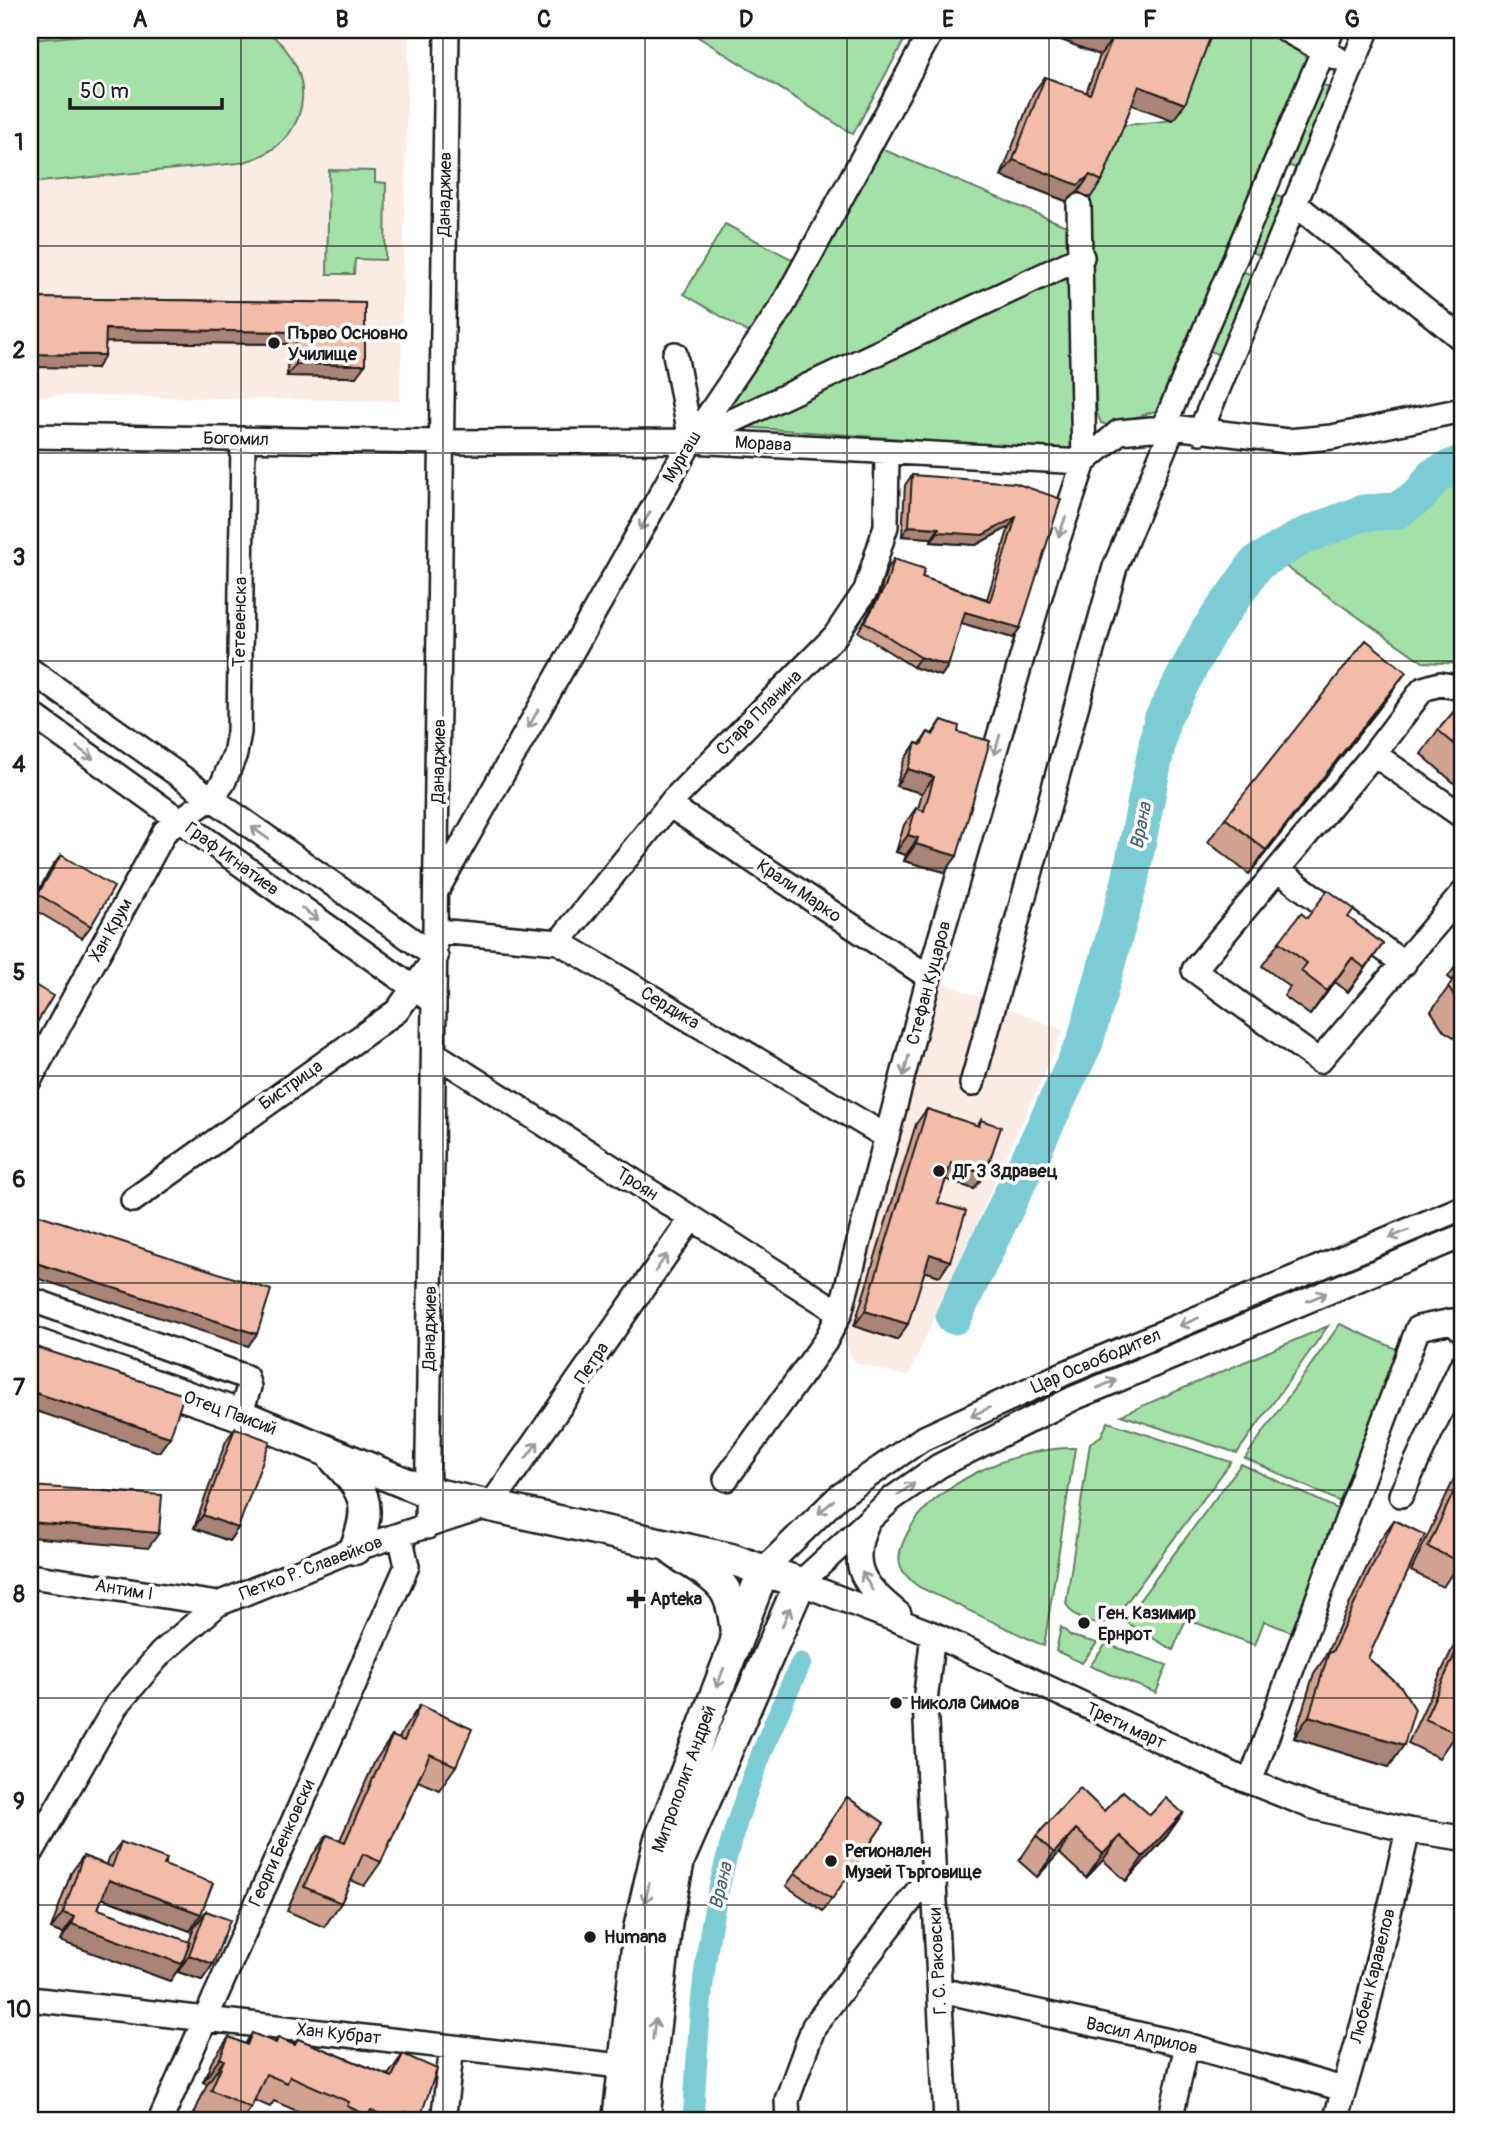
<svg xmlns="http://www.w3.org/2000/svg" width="1492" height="2151" font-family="Pangolin,sans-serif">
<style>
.built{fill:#fbebe5}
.green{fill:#a4e1a8;stroke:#607e62;stroke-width:2}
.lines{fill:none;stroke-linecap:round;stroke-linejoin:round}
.canal{stroke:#7cccd6;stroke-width:21}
.river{stroke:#7cccd6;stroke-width:37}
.minor-casing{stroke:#1c1c1c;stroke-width:28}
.major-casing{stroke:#1c1c1c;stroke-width:35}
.minor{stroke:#fff;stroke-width:23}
.major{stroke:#fff;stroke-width:30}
.wall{fill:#d1a290;stroke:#1c1c1c;stroke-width:2}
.shaded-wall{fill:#aa8476;stroke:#1c1c1c;stroke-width:2}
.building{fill:#f3bca8;stroke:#1c1c1c;stroke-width:2}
.oneway{stroke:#999}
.grid{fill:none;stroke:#1c1c1c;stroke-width:2;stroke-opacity:0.55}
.poi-dot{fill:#1c1c1c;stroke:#fff;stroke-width:2.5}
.labels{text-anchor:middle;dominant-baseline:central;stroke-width:7;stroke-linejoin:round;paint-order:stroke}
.street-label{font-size:18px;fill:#1c1c1c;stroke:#fff}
.poi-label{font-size:18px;font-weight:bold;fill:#1c1c1c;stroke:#fff;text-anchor:start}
.water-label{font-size:19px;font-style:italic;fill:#426266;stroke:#fff}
.neatline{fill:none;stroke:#1c1c1c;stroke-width:2.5}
.grid-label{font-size:23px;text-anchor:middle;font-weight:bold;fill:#1c1c1c}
</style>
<rect width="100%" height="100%" fill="#fff"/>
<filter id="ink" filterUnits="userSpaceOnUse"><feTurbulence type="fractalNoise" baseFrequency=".0143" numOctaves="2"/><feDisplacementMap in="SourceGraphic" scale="14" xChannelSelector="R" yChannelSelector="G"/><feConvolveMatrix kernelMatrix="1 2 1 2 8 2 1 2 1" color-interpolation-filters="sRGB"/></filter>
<g filter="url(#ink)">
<path class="built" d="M30,30H409L400,401L30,395Z
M929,977L1063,1030L908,1377L856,1363L834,1325Z"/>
<path class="green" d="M140,30H265C324,71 311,148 239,163L30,183V40Z
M687,30H910L853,134Z
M1208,30H1322L1165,408L1109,426L1101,423L1097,413L1086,209L1118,126L1173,120Z
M1318,82L1334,90L1301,171L1284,163Z
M877,147L1071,228L1072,254L717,422Z
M329,170L375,171V182L386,183L385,260L355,259L354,274H327Z
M1270,193L1289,201L1265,258L1248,250Z
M725,224L799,263L752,335L684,294Z
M1240,270L1256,277L1219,355L1206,349Z
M1072,272L1071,452L744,427Z
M1462,471V664L1423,662L1272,557L1306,539Z
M1340,1324L1401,1351L1347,1505L1245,1458Z
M1328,1326L1237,1453L1121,1415Z
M1108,1422L1231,1462L1117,1615C1100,1631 1077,1622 1066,1604L1090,1443L1101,1436Z
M1075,1448L1044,1646L919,1587C899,1572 894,1561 905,1538C930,1483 1017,1447 1075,1448Z
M1241,1464L1344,1512L1291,1632L1264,1621L1255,1645L1186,1619L1173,1650L1124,1621Z
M1061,1627L1071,1636L1097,1643L1082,1663L1056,1651Z
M1106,1644L1167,1665L1156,1693L1090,1666Z"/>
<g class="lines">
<path class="canal" d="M693,2121C697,2063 699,2004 708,1946C722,1848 759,1752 801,1663"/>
<path class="river" d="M954,1316L1085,1042L1130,881L1162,720L1208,632L1257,563L1304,536L1363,513L1397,511L1421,494L1434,476L1462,463"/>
<defs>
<path id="minor" d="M1286,30L1337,58
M1294,203L1462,339
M675,354L691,441
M1164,426L1332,30
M1200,432L1367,30
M30,436L442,442L691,441L1084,462
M694,439L1082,257
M1084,462L1119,432L1173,427L1288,441L1332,437L1462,410
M30,670L436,957L397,1011L133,1200
M1462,688L1440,684L1423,689L1374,754L1194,970L1319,1061L1462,894
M30,713L426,997
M1374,754L1462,816
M669,805L929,977
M1279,871L1404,964
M438,888L691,441L783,305L932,30
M437,931L559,942L887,1137
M559,942L674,799L835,636L866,590L886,526L887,452
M435,1054L840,1313
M30,1079L165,831L211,798L223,783L235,754L239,732L243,439
M972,1084L1115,567L1173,427
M1462,1236L1074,1398L939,1466L893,1498L800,1583L933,1634L1238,1777L1313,1807L1408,1830L1462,1838
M30,1299L246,1377L249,1387L240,1415
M726,1479L825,1342L840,1313L929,977L1046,575L1084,462L1079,206
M1401,1495L1462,1365
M867,1523C847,1568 865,1586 899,1614
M427,1527L447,30
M764,1569L838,1497L922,1439L1063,1374L1462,1208
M30,1576L218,1604
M933,1634L925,1702L946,2121
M1250,1782L1418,1328L1452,1321L1462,1330
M30,1855L116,1706L161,1653L218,1604L349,1551L491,1505L691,1219
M940,1990L1187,2045L1343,2089
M30,1999L638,2068
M160,2121L407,1566L400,1535
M443,2121L452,2047
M788,2121L787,2100L814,2026L933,1871
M1170,2121L1187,2045
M1335,2121L1365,2017L1408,1830"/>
<path id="major" d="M30,1342L240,1415L427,1492L731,1559L800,1583L679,1860L667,1920L644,2121
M332,1456C364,1491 374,1502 355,1549
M675,1552C717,1581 732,1580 736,1635
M618,2121L639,1929L659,1842L764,1569"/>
</defs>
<use href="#minor" class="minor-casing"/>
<use href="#major" class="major-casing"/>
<use href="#minor" class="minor"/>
<use href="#major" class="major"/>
</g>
<path class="wall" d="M1036,30H1213L1173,120L1132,104L1102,181L1090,198L1078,192L1066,201L1001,176L1033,93L1045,77L1086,93L1100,55Z
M30,298L365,303L356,377L287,376L288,344L106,342L97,368Z
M912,475L1061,499L1013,638L961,623L948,666L941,676L913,667L858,632L879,595L887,569L894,559L922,577L987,599L1009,527L976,545L931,542L932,538L902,536L905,485Z
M1406,672L1389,696L1249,874L1208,842L1225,818Z
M1462,702V790L1421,754L1438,730Z
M942,720L958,732L945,872L904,861L906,855L896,852L904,825L916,808L918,809L922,793L896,786L904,760L916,743L920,744L928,732L932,734Z
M61,855L91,926L82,938L30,907V905L52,867Z
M1348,917L1366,968L1348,992L1335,982L1310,1015L1284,996L1290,987L1262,966L1279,942L1307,918Z
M1462,957V1042L1444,1031L1431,1011L1453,981L1448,977Z
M927,1109L977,1126L981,1120L985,1174L974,1189L946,1179L938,1203L950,1261L940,1276L925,1271L897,1340L854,1326L916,1124Z
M235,1428L238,1528L229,1541L194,1528L226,1441Z
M1462,1462V1558L1443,1587L1411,1571Z
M1394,1520L1368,1658L1389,1767L1294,1738L1314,1673L1324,1659L1379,1541Z
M1462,1628V1721L1456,1733L1439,1758L1408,1743Z
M420,1705L456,1766L439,1790L418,1781L381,1862L364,1886L351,1880L341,1903L324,1927L287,1911L310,1859L327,1835L340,1840L375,1761L392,1736L399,1739L403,1730Z
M847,1797L884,1823L823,1911L786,1886Z
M1104,1811L1150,1815L1183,1813L1166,1837L1126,1881L1103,1860L1086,1878L1059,1853L1037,1877L1019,1861L1036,1836Z
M121,1842L164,1865L190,1931L102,1898L98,1909L189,1942L194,1928L206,1911L213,1964L202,1980L178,1972L179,1968L170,1981L60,1941L63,1934L51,1929L71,1873L83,1856L107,1865L109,1858Z
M252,2033L274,2043L278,2038L294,2045L298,2039L388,2075L403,2054L418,2121H320L274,2101L270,2107L254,2100L251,2108L241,2121H210L194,2114L207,2084L203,2082L212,2061L229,2037L245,2044Z"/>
<path class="shaded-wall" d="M1036,30H1089L1112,39L1100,55Z
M1139,86L1185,104L1173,120L1127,103Z
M1013,160L1090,175L1078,192L1066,201L1001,176Z
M106,329L296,332L288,344L97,342Z
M30,354L105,355L97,368L30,367Z
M296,364L365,365L356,377L287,376Z
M1016,517L1009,527L976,545L931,542L938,532Z
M909,526L939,528L932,538L902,536Z
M965,612L1020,628L1013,638L958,622Z
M920,657L948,666L941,676L913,667Z
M1406,672L1389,696L1249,874L1266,850Z
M908,769L934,777L922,793L896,786Z
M908,835L918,838L906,855L896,852Z
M916,844L957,856L945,872L904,861Z
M1383,944L1366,968L1348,992L1365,968Z
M1352,958L1335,982L1310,1015L1327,991Z
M951,1163L985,1174L974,1189L941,1178Z
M930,1254L950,1261L940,1276L920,1270Z
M30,1261L257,1334L248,1346L30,1276Z
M865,1311L908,1324L897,1340L854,1326Z
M30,1391L170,1437L159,1452L30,1409Z
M203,1515L238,1528L229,1541L194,1528Z
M30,1522L159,1533L148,1548L30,1537Z
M1309,1716L1404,1745L1389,1767L1294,1738Z
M1183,1813L1166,1837L1126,1881L1143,1857Z
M1076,1829L1059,1853L1037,1877L1054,1853Z
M1120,1836L1103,1860L1086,1878L1103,1854Z
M109,1880L201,1914L190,1931L97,1896Z
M63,1913L75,1917L63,1934L51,1929Z
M72,1924L182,1964L170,1981L60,1941Z
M189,1955L213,1964L202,1980L178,1972Z
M220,2058L224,2060L207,2084L203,2082Z
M406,2112L420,2118L418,2121H399Z"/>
<path class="building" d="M1089,30H1213L1185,104L1139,86L1102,181L1090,175L1078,185L1013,160L1045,77L1090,94L1112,39Z
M30,298L365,303V365L296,364V332L106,329L105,355L30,354Z
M912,475L1015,483L1061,499L1020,628L965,612L948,666L920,657L865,622L886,585L894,559L925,569L922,577L990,601L1016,517L983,535L938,532L939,528L909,526Z
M1366,640L1406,672L1266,850L1225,818Z
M1462,702V751L1438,730Z
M942,720L959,726L958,732L990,741L957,856L916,844L918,838L908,835L916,808L924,811L934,777L908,769L916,743L921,745L928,732L933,735Z
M61,855L114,887L91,926L38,894Z
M1328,890L1354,909L1348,917L1383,944L1365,968L1352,958L1327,991L1301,971L1307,963L1279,942L1301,913L1307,918Z
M1462,967V1008L1448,987Z
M30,982L53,996L32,1031L30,1030Z
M927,1109L979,1126L981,1120L1001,1127L985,1174L951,1163L938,1203L966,1211L950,1261L930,1254L908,1324L865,1311Z
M30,1212L271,1290L257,1334L30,1261Z
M30,1345L184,1395L170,1437L30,1391Z
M235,1428L270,1441L238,1528L203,1515Z
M1462,1474V1558L1460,1562L1428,1547Z
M30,1486L162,1495L159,1533L30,1522Z
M1394,1520L1425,1535L1368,1658L1401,1687L1415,1709L1404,1745L1309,1716L1329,1652H1332Z
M1462,1639V1721L1456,1733L1425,1719Z
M420,1705L472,1729L456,1766L430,1754L381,1862L363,1854L341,1903L304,1887L327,1835L345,1842L392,1736L404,1741Z
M1080,1788L1104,1811L1123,1791L1150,1815L1166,1798L1183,1813L1143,1857L1120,1836L1103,1854L1076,1829L1054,1853L1036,1836Z
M847,1797L884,1823L832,1899L795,1873Z
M121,1842L167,1859L164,1865L213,1883L201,1914L109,1880L98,1909L190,1942L182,1964L72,1924L75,1917L63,1913L83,1856L112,1867Z
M206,1911L230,1920L213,1964L189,1955Z
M252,2033L276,2043L278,2038L295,2045L298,2039L392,2077L403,2054L437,2069L420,2118L406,2112L402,2121H396L371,2110L368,2116L347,2106L349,2102L290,2076L287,2083L266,2074L251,2108L211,2090L224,2060L220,2058L229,2037L247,2045Z"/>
<defs><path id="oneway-shaft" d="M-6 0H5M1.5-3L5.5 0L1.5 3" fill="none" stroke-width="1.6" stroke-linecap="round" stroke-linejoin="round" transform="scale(1.75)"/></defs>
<g class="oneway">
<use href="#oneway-shaft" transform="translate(645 521) rotate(120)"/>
<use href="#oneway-shaft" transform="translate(1062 527) rotate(109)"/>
<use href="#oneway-shaft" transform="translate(533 719) rotate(119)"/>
<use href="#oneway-shaft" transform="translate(997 745) rotate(106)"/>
<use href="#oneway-shaft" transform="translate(85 753) rotate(36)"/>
<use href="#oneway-shaft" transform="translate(260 833) rotate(-145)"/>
<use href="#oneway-shaft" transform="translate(310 914) rotate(36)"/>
<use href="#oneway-shaft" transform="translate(906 1066) rotate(105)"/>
<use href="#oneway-shaft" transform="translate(1399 1234) rotate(157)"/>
<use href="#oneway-shaft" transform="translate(661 1263) rotate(-56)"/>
<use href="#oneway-shaft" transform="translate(1317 1297) rotate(-23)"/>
<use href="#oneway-shaft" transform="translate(1189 1322) rotate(157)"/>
<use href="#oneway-shaft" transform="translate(1107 1384) rotate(-23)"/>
<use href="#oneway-shaft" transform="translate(980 1412) rotate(155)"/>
<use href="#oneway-shaft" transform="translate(532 1450) rotate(-54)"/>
<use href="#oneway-shaft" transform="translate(906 1489) rotate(-35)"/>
<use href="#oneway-shaft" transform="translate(826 1507) rotate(139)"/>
<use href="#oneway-shaft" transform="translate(867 1581) rotate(-120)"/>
<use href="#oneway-shaft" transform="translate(786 1617) rotate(-68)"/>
<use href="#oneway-shaft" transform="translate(720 1678) rotate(111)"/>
<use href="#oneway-shaft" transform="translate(647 1893) rotate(102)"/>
<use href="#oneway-shaft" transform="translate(654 2029) rotate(-83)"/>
</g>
</g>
<path class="grid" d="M241,30V2121M443,30V2121M645,30V2121M847,30V2121M1049,30V2121M1251,30V2121M30,246H1462M30,453H1462M30,661H1462M30,868H1462M30,1076H1462M30,1283H1462M30,1490H1462M30,1698H1462M30,1905H1462"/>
<g class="poi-dot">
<circle cx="274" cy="343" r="7"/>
<circle cx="939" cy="1171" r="7"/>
<path d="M632.5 1588.5h7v7h7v7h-7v7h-7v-7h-7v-7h7z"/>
<circle cx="1084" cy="1623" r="7"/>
<circle cx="896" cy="1703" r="7"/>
<circle cx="831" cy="1861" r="7"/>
<circle cx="590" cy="1937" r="7"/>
</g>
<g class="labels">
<g class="street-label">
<text transform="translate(445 194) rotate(-89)">Данаджиев</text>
<text transform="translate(236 439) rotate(1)">Богомил</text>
<text transform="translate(763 444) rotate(3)">Морава</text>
<text transform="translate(682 457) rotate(-59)">Мургаш</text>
<text transform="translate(240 622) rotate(-89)">Тетевенска</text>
<text transform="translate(759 713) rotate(-45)">Стара Планина</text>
<text transform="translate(439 761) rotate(-89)">Данаджиев</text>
<text transform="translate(232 859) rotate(36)">Граф Игнатиев</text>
<text transform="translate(799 891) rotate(34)">Крали Марко</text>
<text transform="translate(111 930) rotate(-61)">Хан Крум</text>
<text transform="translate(929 983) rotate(-75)">Стефан Куцаров</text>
<text transform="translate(670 1008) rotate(31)">Сердика</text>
<text transform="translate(291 1085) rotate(-35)">Бистрица</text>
<text transform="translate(637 1184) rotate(33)">Троян</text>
<text transform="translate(430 1328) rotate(-89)">Данаджиев</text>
<text transform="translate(1096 1361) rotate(-23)">Цар Освободител</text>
<text transform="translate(592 1363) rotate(-56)">Петра</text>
<text transform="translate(230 1413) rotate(20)">Отец Паисий</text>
<text transform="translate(311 1568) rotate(-21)">Петко Р. Славейков</text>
<text transform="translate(124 1590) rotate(9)">Антим I</text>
<text transform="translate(1126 1726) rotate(25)">Трети март</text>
<text transform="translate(684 1779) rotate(-70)">Митрополит Андрей</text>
<text transform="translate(282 1843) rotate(-66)">Георги Бенковски</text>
<text transform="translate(938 1961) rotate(-93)">Г. С. Раковски</text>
<text transform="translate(1373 1976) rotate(-76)">Любен Каравелов</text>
<text transform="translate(339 2034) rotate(6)">Хан Кубрат</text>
<text transform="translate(1142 2036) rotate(13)">Васил Априлов</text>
</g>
<g class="poi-label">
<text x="288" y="333">Първо Основно<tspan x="288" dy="21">Училище</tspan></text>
<text x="953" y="1171">ДГ 3 Здравец</text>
<text x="650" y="1599">Apteka</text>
<text x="1098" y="1613">Ген. Казимир<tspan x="1098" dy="21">Ернрот</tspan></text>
<text x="910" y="1703">Никола Симов</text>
<text x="845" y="1851">Регионален<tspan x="845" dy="21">Музей Търговище</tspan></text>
<text x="604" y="1937">Humana</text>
</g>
<g class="water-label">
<text transform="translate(1141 826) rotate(-79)">Врана</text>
<text transform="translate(721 1886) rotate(-77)">Врана</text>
</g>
</g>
<rect width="1492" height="2151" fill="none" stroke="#fff" stroke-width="77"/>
<path d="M70 98v10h152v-10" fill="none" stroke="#1c1c1c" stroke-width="3.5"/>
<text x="80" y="98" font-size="21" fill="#1c1c1c" stroke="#ffffff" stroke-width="5" paint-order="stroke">50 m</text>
<rect x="38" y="38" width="1416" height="2074" class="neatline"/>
<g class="grid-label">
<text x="140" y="27">A</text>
<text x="342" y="27">B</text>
<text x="544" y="27">C</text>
<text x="746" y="27">D</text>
<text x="948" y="27">E</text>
<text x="1150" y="27">F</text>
<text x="1352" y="27">G</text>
<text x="19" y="150">1</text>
<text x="19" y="358">2</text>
<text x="19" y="565">3</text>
<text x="19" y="772">4</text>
<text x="19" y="980">5</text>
<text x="19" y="1187">6</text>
<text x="19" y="1395">7</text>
<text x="19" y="1602">8</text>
<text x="19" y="1809">9</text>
<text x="19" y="2017">10</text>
</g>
</svg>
